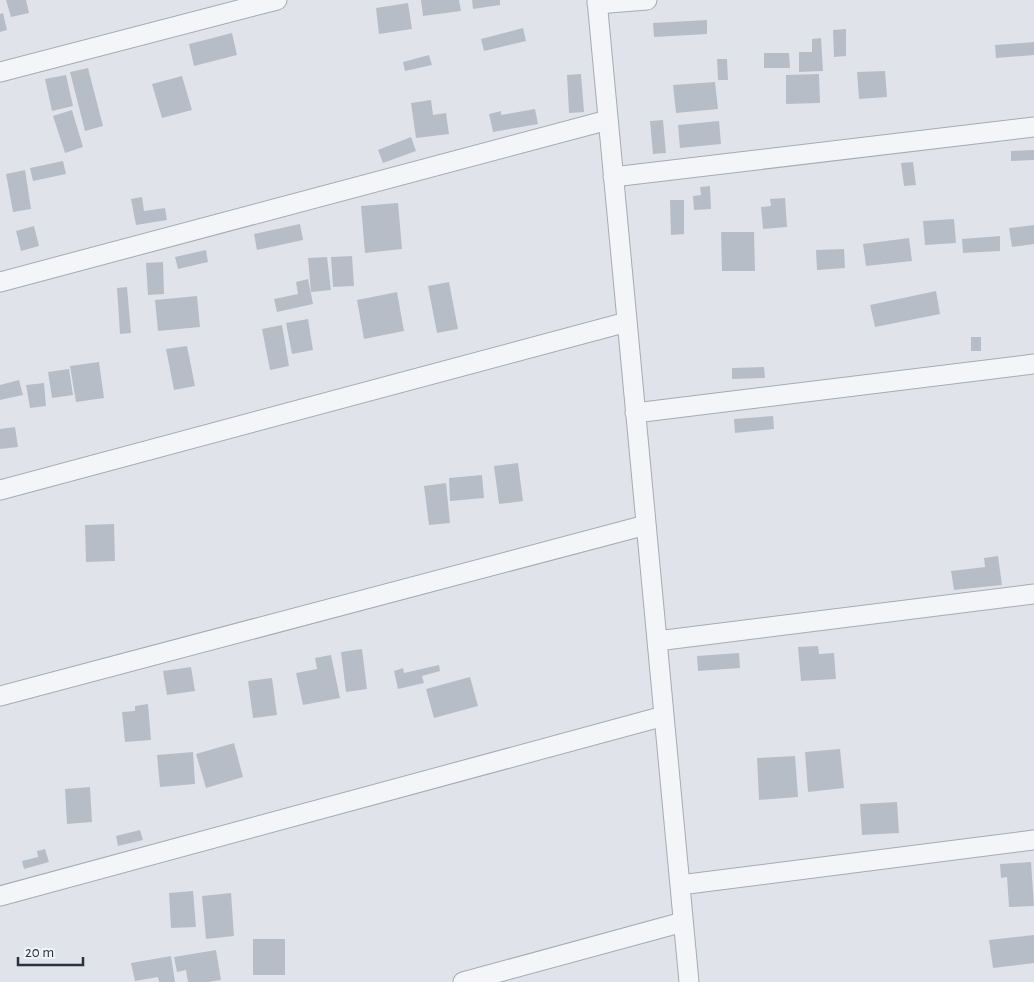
<svg xmlns="http://www.w3.org/2000/svg" width="1034" height="982" font-family="'Alegreya Sans',sans-serif">
<style>
.building{fill:#b7bdc7}
.lines{fill:none;stroke-linecap:round;stroke-linejoin:round}
.street-casing{stroke:#a5abb4;stroke-width:21}
.street{stroke:#f3f5f8;stroke-width:19}
</style>
<rect width="100%" height="100%" fill="#e0e4ea"/>
<path class="building" d="M6,0H26L29,13L11,17Z
M421,0H459L461,11L423,16Z
M472,0H500V5L473,9Z
M408,3L412,29L379,34L376,8Z
M3,13L7,30L0,32V14Z
M707,20V34L654,37L653,23Z
M523,28L526,41L484,51L481,39Z
M846,29V56L834,57L833,30Z
M232,33L237,55L194,66L189,44Z
M821,38L823,71L799,72V52H812V39Z
M1034,42V55L996,58L995,45Z
M764,53H789L790,68H764Z
M429,55L432,65L405,71L403,62Z
M717,59H727L728,80H718Z
M88,68L103,126L85,131L70,72Z
M885,71L887,97L859,99L857,72Z
M581,74L584,112L569,113L567,75Z
M819,74L820,103L786,104V75Z
M66,75L73,106L52,111L45,79Z
M182,76L192,110L162,118L152,84Z
M715,82L718,109L676,113L673,85Z
M431,100L433,115L446,113L449,134L416,138L411,103Z
M535,109L538,124L493,132L489,114L501,111V115Z
M72,110L83,147L65,153L53,116Z
M663,120L666,153L653,154L650,121Z
M719,121L721,144L680,148L678,125Z
M411,137L416,151L383,163L378,150Z
M1034,150V160L1011,161V151Z
M63,161L66,174L33,181L30,168Z
M913,162L916,185L904,186L901,163Z
M25,170L31,209L13,212L6,174Z
M710,186L711,209L694,210L693,196L701,195L700,187Z
M142,197L144,211L165,208L167,220L136,225L131,199Z
M785,198L787,227L763,229L761,207L771,206L770,199Z
M670,200H684V234L671,235Z
M398,203L402,249L365,253L361,206Z
M954,219L956,243L925,245L923,221Z
M300,224L303,240L257,250L254,234Z
M1034,225V244L1012,247L1009,228Z
M34,226L39,246L21,251L16,231Z
M721,232H754L755,271H722Z
M1000,236V251L963,253L962,239Z
M909,238L912,261L866,266L863,244Z
M844,249L845,268L817,270L816,250Z
M206,250L208,262L178,269L175,257Z
M352,256L354,286L333,287L331,257Z
M327,257L331,290L311,292L308,258Z
M163,262L164,294L148,295L146,263Z
M308,279L313,304L277,312L274,299L298,294L296,282Z
M449,282L458,329L437,333L428,286Z
M127,287L131,333L120,334L117,288Z
M936,291L940,314L875,327L870,305Z
M397,292L404,331L364,339L357,300Z
M197,296L200,327L158,331L155,300Z
M308,319L313,350L292,354L286,323Z
M282,325L289,366L270,370L262,329Z
M971,337H981V351H971Z
M187,346L195,386L174,390L166,349Z
M99,362L104,398L76,402L70,366Z
M764,367L765,378L732,379V368Z
M69,369L73,395L52,398L48,372Z
M19,380L23,395L0,400V385Z
M44,383L46,406L30,408L26,385Z
M773,416L774,429L735,433L734,419Z
M15,427L18,447L0,449V429Z
M518,463L523,501L499,504L494,466Z
M482,475L484,498L450,501L449,478Z
M446,483L450,523L429,525L424,486Z
M114,524L115,561L86,562L85,525Z
M998,556L1002,585L954,590L951,571L985,567L984,558Z
M818,646L819,654L834,653L836,679L801,681L798,647Z
M362,649L367,689L346,692L341,652Z
M739,653L740,668L698,671L697,656Z
M331,655L340,698L303,705L296,673L317,669L315,658Z
M439,665L440,671L422,676L424,683L398,689L394,671L403,668L404,673Z
M191,667L195,691L167,695L163,671Z
M470,677L478,706L434,718L426,689Z
M272,678L277,715L253,718L248,681Z
M148,704L151,740L125,742L122,712L135,711V706Z
M234,743L243,777L206,788L196,754Z
M840,749L844,788L808,792L805,752Z
M193,752L195,784L160,787L157,755Z
M795,756L798,797L759,800L757,758Z
M90,787L92,822L67,824L65,789Z
M897,802L899,833L862,835L860,804Z
M140,830L143,840L118,846L116,836Z
M45,849L49,862L24,869L22,861L38,857L37,851Z
M1031,862L1034,906L1009,907L1007,877L1001,878L1000,864Z
M193,891L196,927L171,928L169,893Z
M231,893L234,936L206,939L202,896Z
M1034,935V963L993,968L989,940Z
M253,939H285V975H253Z
M216,950L221,980L208,982H188L186,970L177,972L174,957Z
M171,956L175,982H159L158,977L135,981L131,963Z"/>
<g class="lines">
<defs>
<path id="street" d="M597,0L689,982
M597,4L647,0
M0,72L277,0
M613,177L1034,127
M0,282L608,120
M635,413L1034,364
M0,490L627,322
M657,641L1034,594
M0,696L646,525
M680,885L1034,840
M0,896L664,716
M463,982L683,922"/>
</defs>
<use href="#street" class="street-casing"/>
<use href="#street" class="street"/>
</g>
<path d="M18 957v8h65v-8" fill="none" stroke="#283142" stroke-width="2.5"/>
<text x="25" y="957" font-size="15" fill="#283142" stroke="#f0f3f7" stroke-width="4" paint-order="stroke">20 m</text>
</svg>
